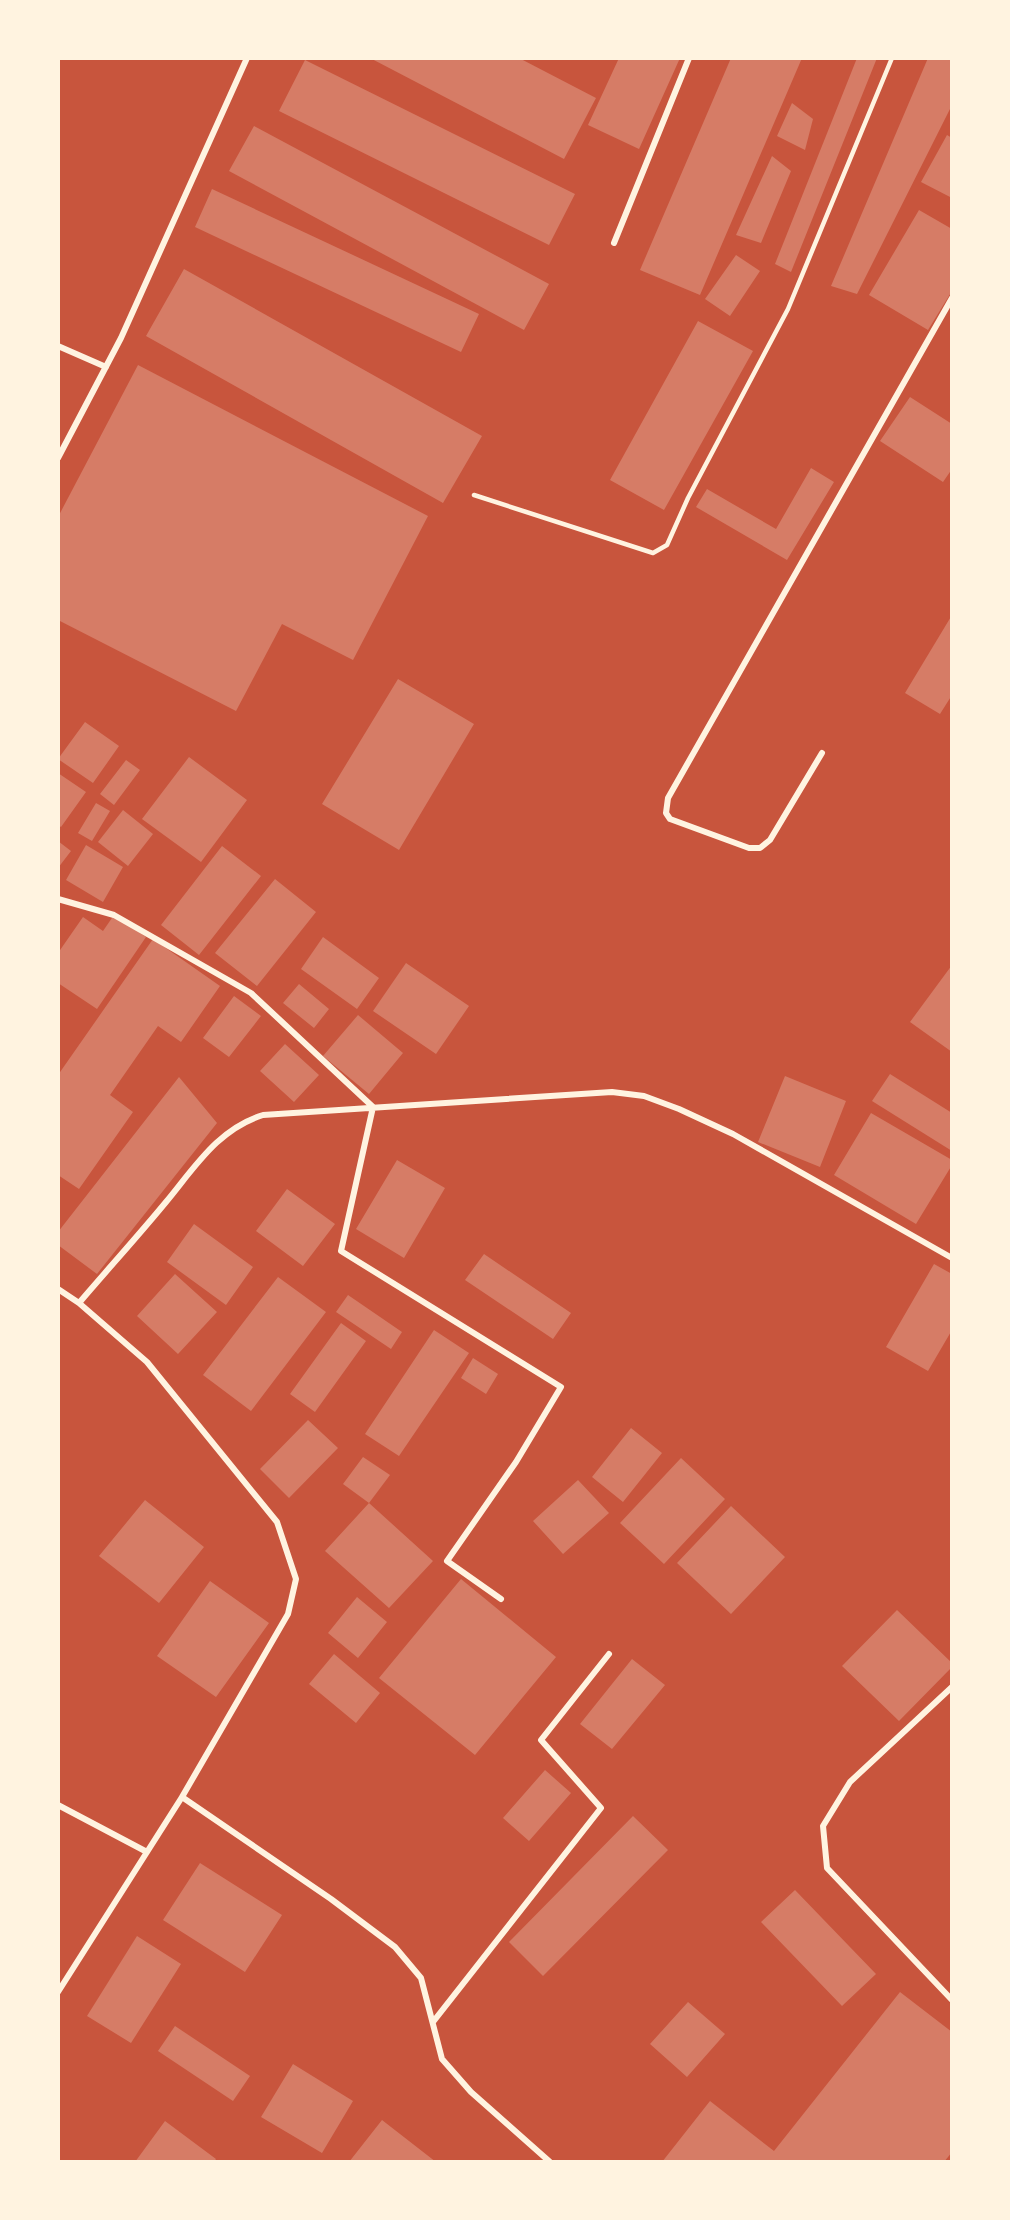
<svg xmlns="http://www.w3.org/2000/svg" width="1010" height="2220" font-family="'Source Sans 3',sans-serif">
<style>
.building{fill:#d67c66}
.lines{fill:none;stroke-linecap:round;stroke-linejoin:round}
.service{stroke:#fff3e0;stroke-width:4.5}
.minor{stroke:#fff3e0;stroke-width:6}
</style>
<rect width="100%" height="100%" fill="#c8553d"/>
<path class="building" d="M370,58H519L596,98L564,159Z
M619,58H680L639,149L588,125Z
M731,58H802L700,295L640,270Z
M857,58H877L791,272L775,264Z
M928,58H952V105L857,294L831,286Z
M305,60L575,194L549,245L279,111Z
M792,103L813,119L805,150L777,136Z
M254,126L549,284L524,330L229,171Z
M947,135L952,138V198L921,182Z
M772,156L791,171L761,243L736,235Z
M212,189L479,314L461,352L195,227Z
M919,210L952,229V291L928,330L869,295Z
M736,255L760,271L730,316L705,299Z
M184,269L482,436L443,503L146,336Z
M698,321L753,351L664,510L610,480Z
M138,365L428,516L353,660L282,624L236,711L58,620V517Z
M910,397L952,424V469L943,482L880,441Z
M811,468L834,482L787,560L696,507L707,489L776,529Z
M952,615V695L940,714L905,693Z
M398,679L474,724L399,850L322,804Z
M85,722L119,746L93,783L58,759Z
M189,757L247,800L201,862L142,819Z
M126,760L140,770L114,805L100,794Z
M58,773L86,792L61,827L58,825Z
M96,803L110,811L92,841L78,833Z
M123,810L153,834L128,866L98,842Z
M58,841L71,851L58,868Z
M86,845L123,867L103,902L66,880Z
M222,846L261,876L199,955L161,925Z
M275,879L316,912L257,986L215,953Z
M114,915L146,937L97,1009L58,983V953L83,917L103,931Z
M323,937L379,978L357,1009L301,969Z
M153,939L220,986L181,1042L158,1026L110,1095L133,1112L79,1189L58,1175V1075Z
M406,963L469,1006L436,1054L373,1011Z
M952,965V1052L910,1022Z
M299,984L329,1009L314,1028L283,1003Z
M234,996L261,1016L229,1057L203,1038Z
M358,1015L403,1053L369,1094L323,1056Z
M285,1044L319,1075L294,1102L260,1071Z
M890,1074L952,1113V1151L872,1101Z
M785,1076L846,1101L820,1167L758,1142Z
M179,1077L217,1123L97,1274L58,1245V1232Z
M871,1113L952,1160V1165L916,1224L834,1175Z
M397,1160L445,1188L404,1258L356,1229Z
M287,1189L335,1224L303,1266L256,1231Z
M194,1224L253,1267L226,1305L167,1262Z
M484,1254L571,1313L553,1339L465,1280Z
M934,1264L952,1274V1330L928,1371L886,1347Z
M175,1274L217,1312L178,1354L137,1316Z
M278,1277L326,1312L251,1411L203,1375Z
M348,1295L402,1332L391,1349L336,1312Z
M341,1323L366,1341L315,1412L290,1394Z
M434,1330L469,1353L399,1456L365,1434Z
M473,1358L498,1374L486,1394L461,1378Z
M308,1420L338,1448L289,1498L260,1469Z
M631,1428L662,1453L623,1502L592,1477Z
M363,1457L390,1475L369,1503L343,1484Z
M681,1458L725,1499L664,1564L620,1523Z
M578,1480L609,1513L563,1554L533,1521Z
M145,1500L204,1547L159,1603L99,1556Z
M369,1503L433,1561L389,1608L325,1551Z
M731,1506L785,1557L731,1614L677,1563Z
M461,1579L556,1657L475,1755L379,1678Z
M210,1581L269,1623L216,1697L157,1656Z
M357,1597L387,1622L358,1658L328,1633Z
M897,1610L952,1663V1667L899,1721L842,1666Z
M334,1654L380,1693L356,1723L309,1684Z
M632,1659L665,1685L612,1749L580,1724Z
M545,1770L571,1793L529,1841L503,1818Z
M633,1816L668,1850L543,1976L509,1942Z
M200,1863L282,1915L245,1972L163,1920Z
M795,1890L876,1974L842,2006L761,1922Z
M137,1936L181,1964L131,2043L87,2016Z
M900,1992L952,2032V2152L944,2162H662L710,2101L774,2151Z
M688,2002L725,2034L687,2077L650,2044Z
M175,2026L250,2076L233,2101L158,2051Z
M293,2064L353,2101L322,2153L261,2117Z
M382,2120L436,2162H349Z
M165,2121L216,2159L214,2162H135Z"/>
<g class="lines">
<path class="service" d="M474,495L653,553L667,545L688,498L788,309L892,58"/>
<path class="minor" d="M614,243L689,58
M58,346L106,367
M58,458L121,338L247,58
M822,753L770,840L760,848H749L670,819L666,813L668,798L952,298
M58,899L114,915L251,993L373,1107L341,1251L561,1387L516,1462L447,1561L501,1599
M58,1289L79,1303L147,1362L277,1522L296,1579L288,1614L182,1797
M79,1303C108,1269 138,1236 166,1202C195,1167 218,1129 263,1115L612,1092L644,1096L679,1109L733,1134L952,1258
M952,1687L850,1782L823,1826L827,1868L952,2000
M58,1805L147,1852
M58,1992L182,1797L331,1899L395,1947L421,1978L442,2059L471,2092L550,2162
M433,2022L601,1808L541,1740L609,1654"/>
</g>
<rect width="1010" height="2220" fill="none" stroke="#fff3e0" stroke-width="120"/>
</svg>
